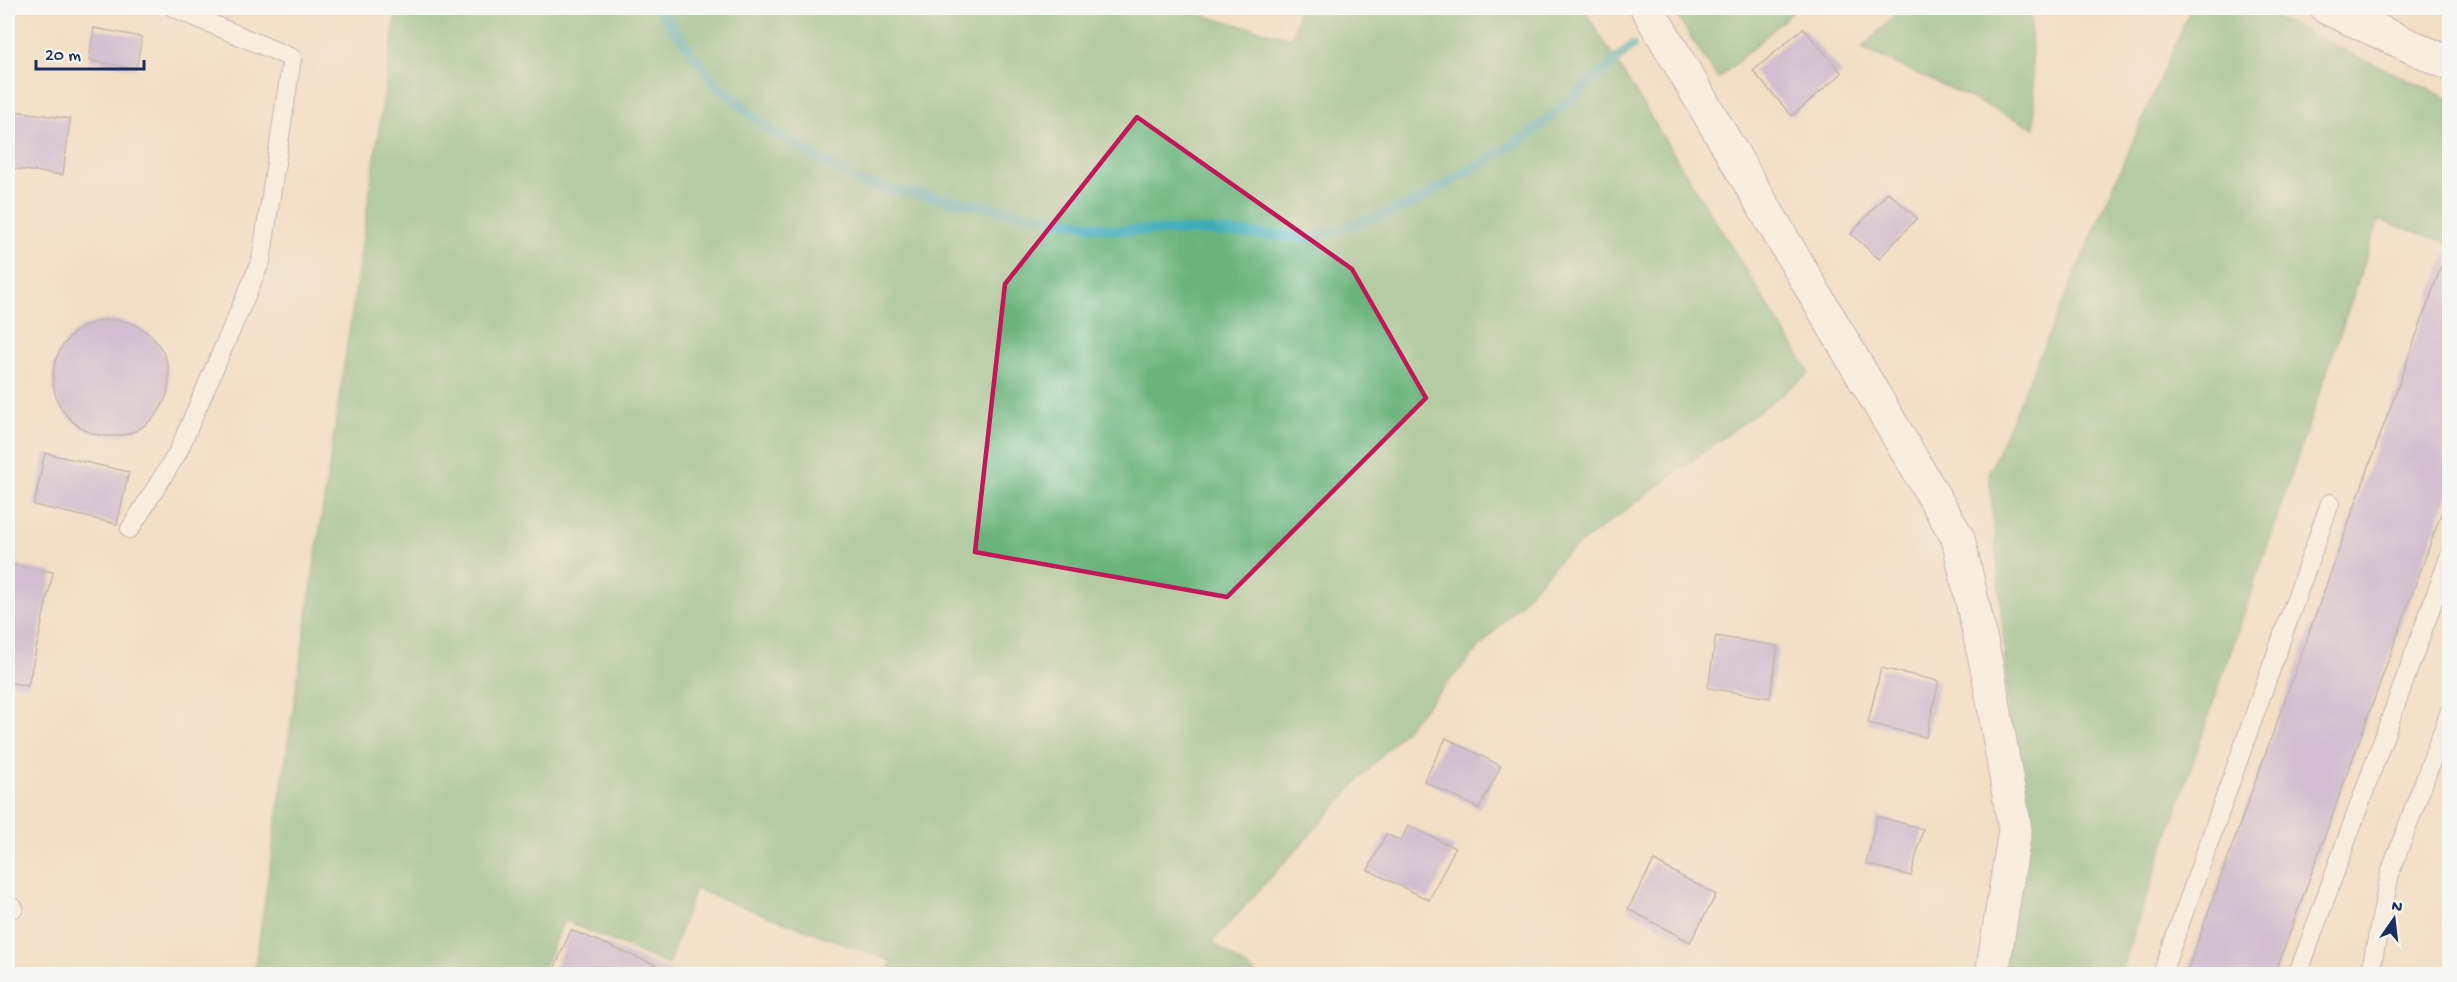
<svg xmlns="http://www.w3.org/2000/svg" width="2457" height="982" font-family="'Gochi Hand',sans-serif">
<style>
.forest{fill:#6bb47b;stroke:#43726c;stroke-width:1.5}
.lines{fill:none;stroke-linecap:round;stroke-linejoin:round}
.stream{stroke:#3dacba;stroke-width:10}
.building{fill:#aa98de}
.lane-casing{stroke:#878791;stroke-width:20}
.street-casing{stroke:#878791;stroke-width:35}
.lane{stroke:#fff;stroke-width:18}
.street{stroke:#fff;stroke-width:33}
.marked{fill:none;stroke:#c2185b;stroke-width:4.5;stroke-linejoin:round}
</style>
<rect width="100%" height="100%" fill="#f6f6f2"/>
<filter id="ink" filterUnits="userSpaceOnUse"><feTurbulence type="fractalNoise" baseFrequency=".0167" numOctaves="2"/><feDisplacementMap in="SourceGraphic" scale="12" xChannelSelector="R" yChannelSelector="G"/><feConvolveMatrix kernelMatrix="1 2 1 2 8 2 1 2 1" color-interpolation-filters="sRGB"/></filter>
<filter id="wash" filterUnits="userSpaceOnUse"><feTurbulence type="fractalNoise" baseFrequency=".008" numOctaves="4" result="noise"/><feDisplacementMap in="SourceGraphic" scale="24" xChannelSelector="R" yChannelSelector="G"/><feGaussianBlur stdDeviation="1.35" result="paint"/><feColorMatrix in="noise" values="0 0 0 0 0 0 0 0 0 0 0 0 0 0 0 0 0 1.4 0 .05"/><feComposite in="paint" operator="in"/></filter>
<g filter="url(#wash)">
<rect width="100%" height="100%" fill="#f3dfc4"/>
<path class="forest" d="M397,8H1172L1292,38L1299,8H1583L1810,373L1561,558L1212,942L1256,974H888L891,961L695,889L668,965L564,920L541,974H254Z
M1672,8H1797L1718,79Z
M1902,8H2030L2035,128L1862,48Z
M2191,8H2255L2449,99V243L2379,220L2120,974H1991L2017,907L2004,641L1989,472Z"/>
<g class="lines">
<path class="stream" d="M658,8L715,83L770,130L862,184L1115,230L1210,231L1312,238L1409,206L1529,135L1632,46"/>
</g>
<g id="blocks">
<path class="building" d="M94,28L142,37L136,69L89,60Z
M1803,28L1842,73L1792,116L1753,71Z
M8,110L70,119L63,175L8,168Z
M1888,192L1917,218L1879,259L1851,234Z
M2446,253L2450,254V489L2275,974H2186Z
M53 378a58 58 0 1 1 116 0a58 58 0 1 1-116 0Z
M45,453L129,472L117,524L34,505Z
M8,564L53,572L28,686L8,682Z
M1716,636L1778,646L1770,698L1708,688Z
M1881,668L1939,681L1926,737L1868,723Z
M1446,738L1501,766L1479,809L1424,781Z
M1877,816L1923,829L1911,876L1866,864Z
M1408,825L1455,848L1429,900L1368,870L1386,834L1401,841Z
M1654,861L1716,895L1690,942L1628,909Z
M571,930L677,974H552Z"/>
</g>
</g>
<g filter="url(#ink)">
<use href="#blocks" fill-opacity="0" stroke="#878791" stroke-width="1.5"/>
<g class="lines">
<defs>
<path id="lane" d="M130,529L177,454L261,261L292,58L174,8
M8,909L14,908
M2162,974L2330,503
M2298,974L2450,555
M2370,974L2390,873L2450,711"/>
<path id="street" d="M1647,8L1958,538L1989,677L2015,830L1992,974
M2327,8L2450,64"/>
</defs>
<use href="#lane" class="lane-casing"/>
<use href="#street" class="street-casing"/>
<use href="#lane" class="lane"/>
<use href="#street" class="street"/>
</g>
</g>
<path d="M0 0H2457V982H0ZM1137,117L1352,269L1426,398L1227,597L975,552L1005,284Z" fill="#f3dfc4" fill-opacity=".55" fill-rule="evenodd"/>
<path class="marked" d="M1137,117L1352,269L1426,398L1227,597L975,552L1005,284Z"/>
<rect width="2457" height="982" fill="none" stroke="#f6f6f2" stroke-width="30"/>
<g transform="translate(2394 919) rotate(14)" stroke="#f6f6f2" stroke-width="4.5" paint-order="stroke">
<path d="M0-4.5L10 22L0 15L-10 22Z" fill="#1b2f5e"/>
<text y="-9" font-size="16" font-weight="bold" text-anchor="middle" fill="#1b2f5e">N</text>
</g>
<path d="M36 60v9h108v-9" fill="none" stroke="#1b2f5e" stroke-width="3"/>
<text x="45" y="60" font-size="18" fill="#1b2f5e" stroke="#f6f6f2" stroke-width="4.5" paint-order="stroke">20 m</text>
</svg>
